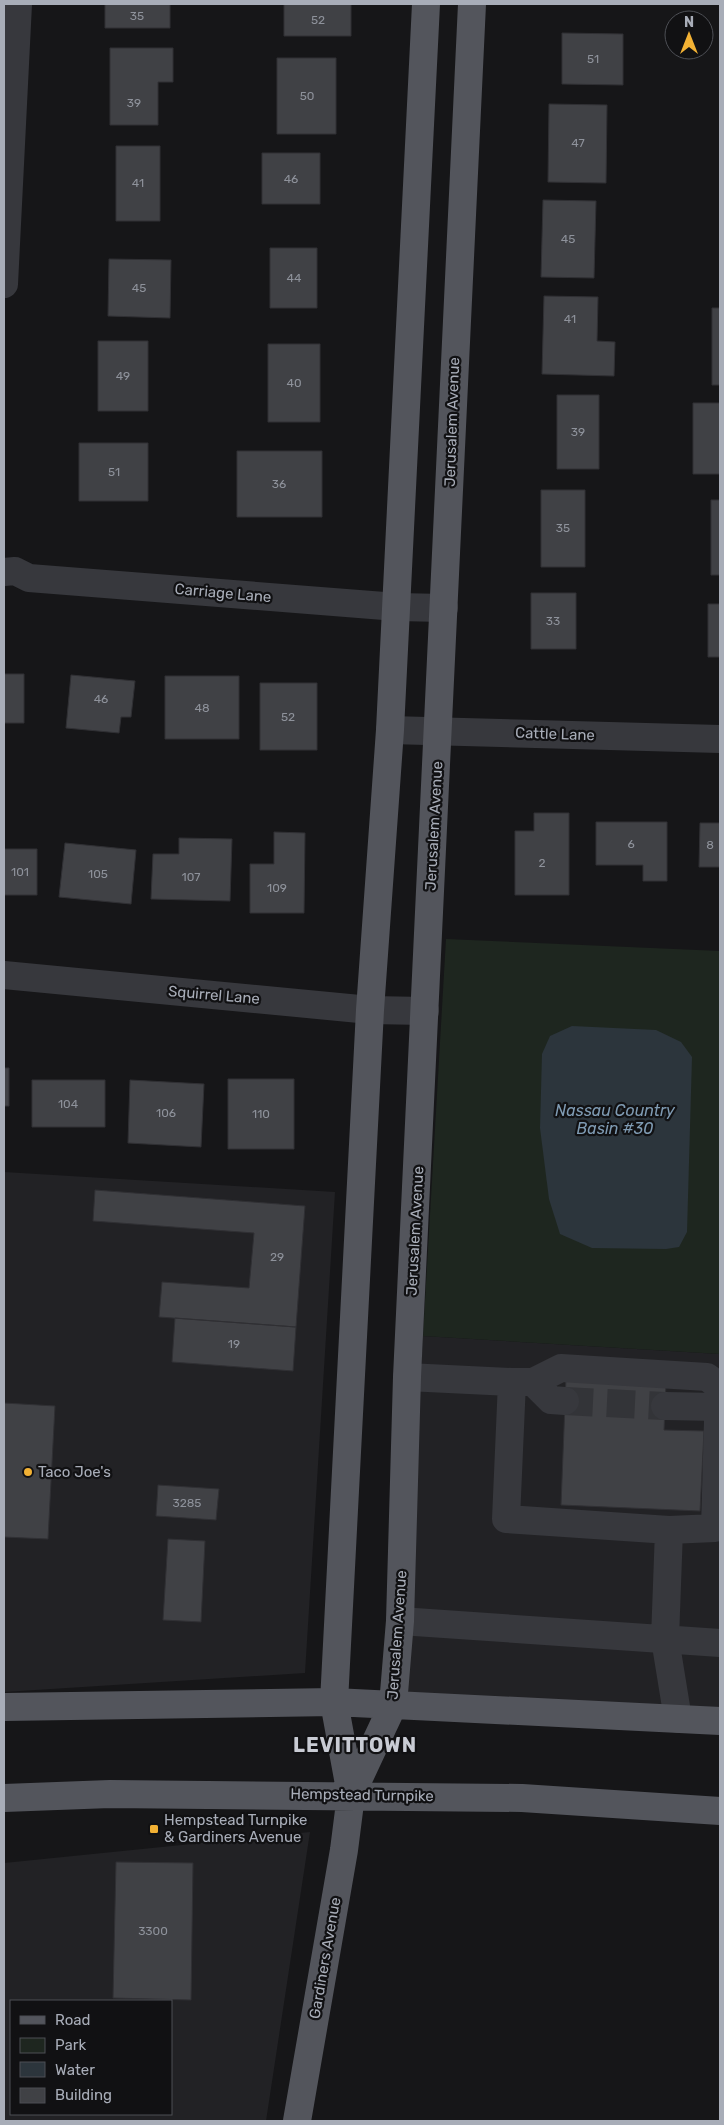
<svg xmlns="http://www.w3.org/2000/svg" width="724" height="2125" font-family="Rubik,sans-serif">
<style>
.built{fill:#222225;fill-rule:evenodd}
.green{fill:#1e261f}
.water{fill:#2c353c}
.building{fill:#404145;stroke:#303034}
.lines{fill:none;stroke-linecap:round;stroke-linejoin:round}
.minor-tunnel{stroke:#333438;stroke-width:28;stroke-dasharray:28 14;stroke-linecap:butt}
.minor{stroke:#37383d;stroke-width:28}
.major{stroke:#53555c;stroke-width:28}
.poi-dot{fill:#f2b134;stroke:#111113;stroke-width:2}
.labels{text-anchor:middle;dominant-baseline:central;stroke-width:4.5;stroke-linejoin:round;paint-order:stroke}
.number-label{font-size:12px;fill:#8e929b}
.street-label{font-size:15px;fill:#a8adb8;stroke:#111113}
.poi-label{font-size:15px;fill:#a8adb8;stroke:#111113;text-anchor:start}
.water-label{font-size:16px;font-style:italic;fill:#7f9bb3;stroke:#111113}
.district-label{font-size:20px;font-weight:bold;letter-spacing:1px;fill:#c9ccd4;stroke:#111113}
</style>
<rect width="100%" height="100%" fill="#161618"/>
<path class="built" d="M4,1172L335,1192L305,1673L4,1692Z
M423,1336L720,1354V1717L403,1696Z
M310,1832L266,2121H4V1863ZM11,2001H171V2114H11Z"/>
<path class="green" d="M446,939L720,951V1354L423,1336Z"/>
<path class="water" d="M572,1026L656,1030L681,1042L692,1057L687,1232L679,1247L666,1249L592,1248L560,1234L549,1199L540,1128L542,1054L550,1036Z"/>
<path class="building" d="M105,4H170V28H105Z
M284,4H351V36H284Z
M562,33L623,34V85L562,84Z
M110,48H173V82H158V125H110Z
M277,58H336V134H277Z
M549,104L607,105L606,183L548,182Z
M116,146H160V221H116Z
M262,153H320V204H262Z
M543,200L596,201L594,278L541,277Z
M270,248H317V308H270Z
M109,259L171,260L170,318L108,316Z
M544,296L598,297L597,341L615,342L614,376L542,374Z
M712,308H720V385H712Z
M98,341H148V411H98Z
M268,344H320V422H268Z
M557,395H599V469H557Z
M693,403H720V474H693Z
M79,443H148V501H79Z
M237,451H322V517H237Z
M541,490H585V567H541Z
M711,500H720V575H711Z
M531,593H576V649H531Z
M708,604H720V657H708Z
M4,674H24V723H4Z
M71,675L135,681L131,717H121L119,733L66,728Z
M165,676H239V739H165Z
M260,683H317V750H260Z
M534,813H569V895H515V831H534Z
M596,822H667V881H643V865H596Z
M700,823H720V867H699Z
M274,832L305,833L304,913H250V864H274Z
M179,838L232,839L230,901L151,899L153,854H179Z
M65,843L136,850L131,904L59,897Z
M4,849H37V895H4Z
M4,1068H9V1106H4Z
M228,1079H294V1149H228Z
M32,1080H105V1127H32Z
M130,1080L204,1084L201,1147L128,1143Z
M95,1190L305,1206L296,1327L159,1317L162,1282L249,1288L254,1233L93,1221Z
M175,1318L296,1327L293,1371L172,1362Z
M566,1378L666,1382L664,1430L704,1431L700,1511L561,1505Z
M4,1403L55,1406L48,1539L4,1537Z
M158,1485L219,1489L216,1520L156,1516Z
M168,1539L205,1541L201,1622L163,1620Z
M116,1862L193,1863L191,2000L113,1998Z"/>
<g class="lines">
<path class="minor-tunnel" d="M565,1401L665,1406"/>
<path class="minor" d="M4,284L18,4
M4,572L15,571L29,578L397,607L444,608
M390,730L720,739
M4,975L370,1010L425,1011
M407,1377L512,1382L506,1519L669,1530L665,1639L678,1719
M512,1382H533L561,1368L707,1377L719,1386L715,1528L669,1530
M533,1382L551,1400L565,1401
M665,1406L718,1407
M400,1621L720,1643"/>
<path class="major" d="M4,1707L334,1702L720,1721
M351,1795L393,1705L400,1621L407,1377L472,4
M4,1798L110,1794L522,1798L720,1811
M297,2121L344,1850L351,1795L334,1702L370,1010L390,730L426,4"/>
</g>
<g class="poi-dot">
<circle cx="28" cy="1472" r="5"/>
<rect x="149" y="1824" width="10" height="10" rx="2.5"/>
</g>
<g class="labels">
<g class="number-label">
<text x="137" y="16">35</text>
<text x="318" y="20">52</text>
<text x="593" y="59">51</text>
<text x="307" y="96">50</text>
<text x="134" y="103">39</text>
<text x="578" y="143">47</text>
<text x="291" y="179">46</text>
<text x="138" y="183">41</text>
<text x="568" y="239">45</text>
<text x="294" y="278">44</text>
<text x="139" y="288">45</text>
<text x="570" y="319">41</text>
<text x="123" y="376">49</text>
<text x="294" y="383">40</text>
<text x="578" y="432">39</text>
<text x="114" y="472">51</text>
<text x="279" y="484">36</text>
<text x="563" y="528">35</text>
<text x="553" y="621">33</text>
<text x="101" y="699">46</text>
<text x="202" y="708">48</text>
<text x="288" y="717">52</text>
<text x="631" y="844">6</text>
<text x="710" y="845">8</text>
<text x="542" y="863">2</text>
<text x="20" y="872">101</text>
<text x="98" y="874">105</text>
<text x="191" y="877">107</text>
<text x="277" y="888">109</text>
<text x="68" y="1104">104</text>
<text x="166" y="1113">106</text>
<text x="261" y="1114">110</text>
<text x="277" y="1257">29</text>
<text x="234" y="1344">19</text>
<text x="187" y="1503">3285</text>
<text x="153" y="1931">3300</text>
</g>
<g class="street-label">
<text transform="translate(452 422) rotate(-88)">Jerusalem Avenue</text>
<text transform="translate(223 593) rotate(5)">Carriage Lane</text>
<text transform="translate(555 734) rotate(2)">Cattle Lane</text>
<text transform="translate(434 826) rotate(-87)">Jerusalem Avenue</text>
<text transform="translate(214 995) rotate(5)">Squirrel Lane</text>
<text transform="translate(415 1231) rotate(-87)">Jerusalem Avenue</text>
<text transform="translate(397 1635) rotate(-86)">Jerusalem Avenue</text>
<text transform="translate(362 1795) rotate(1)">Hempstead Turnpike</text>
<text transform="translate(325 1958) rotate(-80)">Gardiners Avenue</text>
</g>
<g class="poi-label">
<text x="38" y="1472">Taco Joe's</text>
<text x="164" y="1820">Hempstead Turnpike<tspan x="164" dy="17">&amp; Gardiners Avenue</tspan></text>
</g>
<g class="water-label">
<text x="615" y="1110">Nassau Country<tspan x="615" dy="18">Basin #30</tspan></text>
</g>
<g class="district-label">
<text x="355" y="1745">LEVITTOWN</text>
</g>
</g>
<rect width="724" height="2125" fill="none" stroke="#a8adb8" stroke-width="10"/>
<rect x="10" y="2000" width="162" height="115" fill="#111113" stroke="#4d4f55"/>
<rect x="20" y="2016" width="25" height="8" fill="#53555c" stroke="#4d4f55"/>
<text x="55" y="2025" font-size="15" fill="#a8adb8">Road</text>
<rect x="20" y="2038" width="25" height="15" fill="#1e261f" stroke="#4d4f55"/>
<text x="55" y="2050" font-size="15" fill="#a8adb8">Park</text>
<rect x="20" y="2062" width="25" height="15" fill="#2c353c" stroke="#4d4f55"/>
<text x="55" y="2075" font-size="15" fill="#a8adb8">Water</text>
<rect x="20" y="2088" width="25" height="15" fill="#404145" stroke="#4d4f55"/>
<text x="55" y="2100" font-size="15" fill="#a8adb8">Building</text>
<g transform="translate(689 35)"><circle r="24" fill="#111113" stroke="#4d4f55"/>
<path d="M0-4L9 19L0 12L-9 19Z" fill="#f2b134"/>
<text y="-8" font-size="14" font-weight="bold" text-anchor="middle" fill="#a8adb8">N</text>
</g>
</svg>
